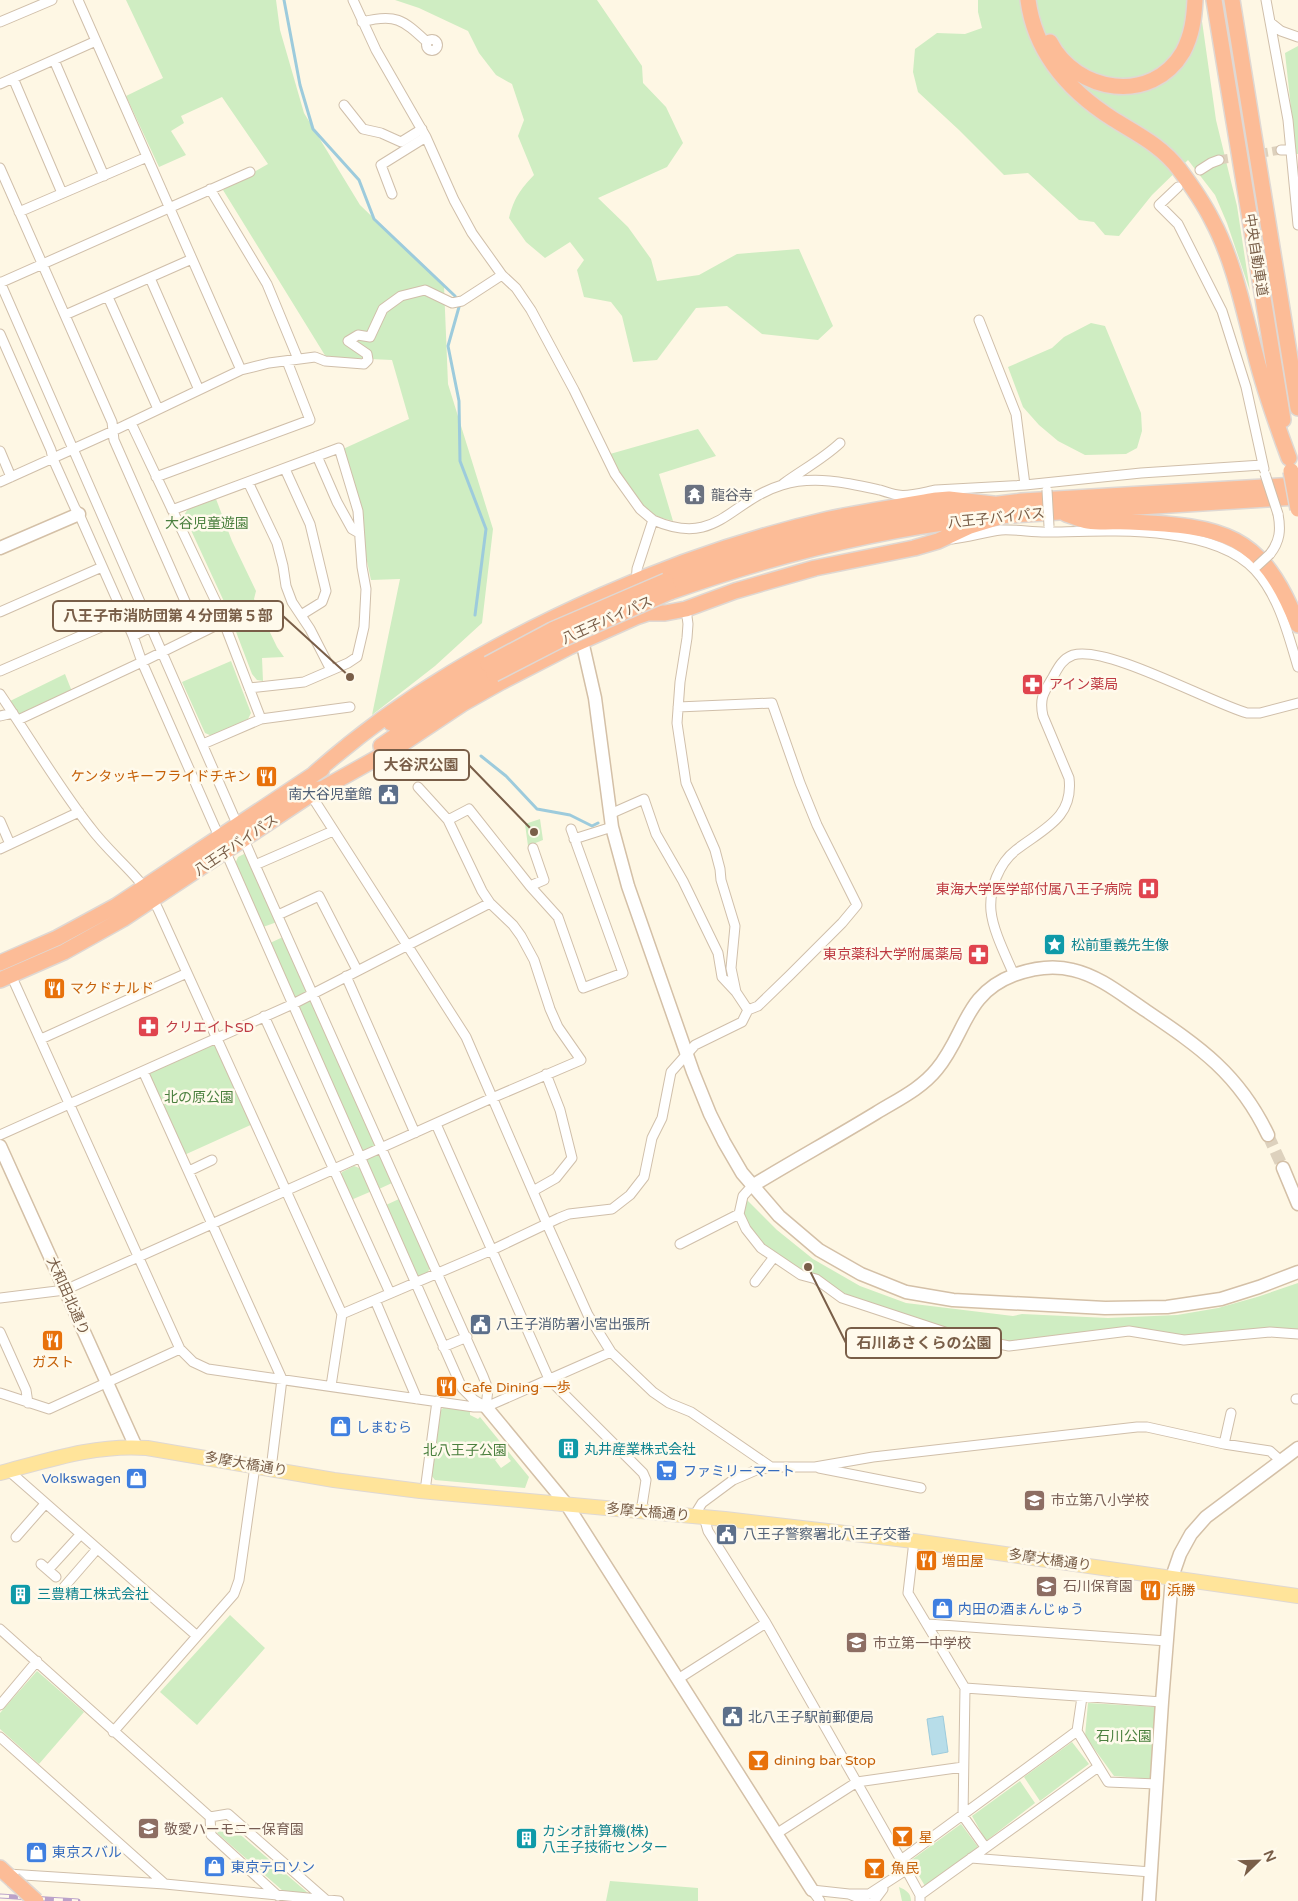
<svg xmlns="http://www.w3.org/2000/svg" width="1298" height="1901" font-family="'Varela Round','Noto Sans JP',sans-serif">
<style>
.green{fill:#cfedc2;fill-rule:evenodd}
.water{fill:#b7dde9;stroke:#9dcbdc}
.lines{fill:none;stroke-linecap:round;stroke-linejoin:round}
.stream{stroke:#9dcbdc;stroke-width:3}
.street-tunnel{stroke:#ddd1bd;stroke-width:9;stroke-dasharray:9 4.5;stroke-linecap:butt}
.secondary-tunnel{stroke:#ddd1bd;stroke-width:12;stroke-dasharray:12 6;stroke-linecap:butt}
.street-casing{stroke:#d0bfaa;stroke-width:11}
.secondary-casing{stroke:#d4c0a7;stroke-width:15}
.primary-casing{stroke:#dfd8d3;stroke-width:16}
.highway-casing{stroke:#dfd8d3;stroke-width:18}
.street{stroke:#fff;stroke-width:9}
.secondary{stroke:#fff;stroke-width:12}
.primary{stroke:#ffe49a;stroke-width:14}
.highway{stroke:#fcbc97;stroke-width:15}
.rail-casing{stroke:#bba2c9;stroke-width:5}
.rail{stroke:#fffaec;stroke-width:3;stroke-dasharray:9;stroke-linecap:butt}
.street-bridge-casing{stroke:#d0bfaa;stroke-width:11;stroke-linecap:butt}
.highway-bridge-casing{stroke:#dfd8d3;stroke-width:18;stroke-linecap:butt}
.street-bridge{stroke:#fff;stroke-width:9}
.highway-bridge{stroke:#fcbc97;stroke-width:15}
.labels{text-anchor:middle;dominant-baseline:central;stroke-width:5;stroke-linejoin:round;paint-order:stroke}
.street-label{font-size:14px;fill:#795e48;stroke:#fffaec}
.worship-label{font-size:14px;fill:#5b616d;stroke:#fffaec;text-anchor:start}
.park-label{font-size:14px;fill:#4b803f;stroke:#fffaec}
.health-label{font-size:14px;fill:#be3a42;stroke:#fffaec;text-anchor:start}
.food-label{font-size:14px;fill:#c56008;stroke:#fffaec;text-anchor:start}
.service-label{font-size:14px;fill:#4e5e75;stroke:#fffaec;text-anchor:start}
.culture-label{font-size:14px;fill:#0d838f;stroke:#fffaec;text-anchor:start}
.shop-label{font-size:14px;fill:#366cbe;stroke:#fffaec;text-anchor:start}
.education-label{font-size:14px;fill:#785e54;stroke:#fffaec;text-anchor:start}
.leader{fill:none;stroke:#795e48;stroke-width:2}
.callout-dot{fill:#795e48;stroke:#fffaec;stroke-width:2}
.callout{fill:#fffaec;stroke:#795e48;stroke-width:2}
.callout-label{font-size:15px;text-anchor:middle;font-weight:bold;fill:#795e48}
</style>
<rect width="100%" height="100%" fill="#fef7e4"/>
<path class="green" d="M126,0H276L280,30L304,113L360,205L444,286L448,384L493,529L482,623L435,666L372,715L400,579L371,580L343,449L409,419L392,360L326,357L223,190L268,164L222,97L181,116L184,123L171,131L186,155L159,167L126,96L163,78Z
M395,0H597L642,66L643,83L666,107L683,143L667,167L598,198L628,227L651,259L657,281L699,275L737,254L799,249L833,326L818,340L762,334L727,306L696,308L657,360L633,362L622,316L611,302L584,297L577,270L584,260L570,242L545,258L526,242L509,218C514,198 520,190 534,175L518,136L524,120L512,84L496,75L479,53L468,31L419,8Z
M978,0H1199L1216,120L1237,206L1250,291L1227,223L1215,195L1188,160L1152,195L1119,236L1105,235L1094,222L1079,220L1028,173L1004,175L959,130L918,92L913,72L915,49L937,33L965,34L982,28L978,12Z
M1298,46V154H1296L1285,53Z
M1091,323L1105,326L1141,413L1142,431L1137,448L1126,454L1085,455L1058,441L1039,425L1023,407L1008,367L1052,348L1064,337Z
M698,429L716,456L659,474L673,521C667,519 660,518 654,515C632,500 620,477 610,454Z
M216,499L232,541L256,591L254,599L277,647L284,657L262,658L263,681L257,680L252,674L227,608L184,515L188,509Z
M231,661L251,713L248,719L212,736L205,733L182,682Z
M65,674L73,694L18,720L6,703Z
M540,819L543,840L528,846L525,824Z
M244,854L249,856L430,1267L428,1272L422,1276L415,1274L235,864L238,857ZM277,922L283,937L270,943L263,927ZM392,1183L399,1199L386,1205L379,1189Z
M216,1037L255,1123L182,1156L143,1071Z
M354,1166L362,1169L372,1191L351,1200L341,1176L342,1172Z
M743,1196L777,1230L813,1259L860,1286L906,1303L1013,1316L1022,1314L1108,1318L1177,1315L1218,1308L1257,1297L1298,1283V1334L1184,1340L1129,1331L1009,1346L863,1306L761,1248L739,1208Z
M444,1407L470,1411V1415L478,1419L480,1417L529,1477L525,1488L435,1480L431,1475L440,1411ZM504,1453L511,1461L501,1468L495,1460Z
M230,1615L265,1648L197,1725L160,1692Z
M37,1671L84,1712L39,1764L0,1729V1713Z
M1088,1703L1157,1707L1152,1779L1114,1776L1085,1736Z
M1072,1742L1089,1764L1040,1801L1024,1777Z
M1020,1781L1035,1803L986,1841L972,1816Z
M228,1824L308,1893L283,1891L217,1833Z
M961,1824L978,1847L925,1886L910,1861Z
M610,1881L698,1888V1901H606Z
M899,1887C906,1890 911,1893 911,1901H902Z"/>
<path class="water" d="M943,1716L948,1752L932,1755L927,1719Z"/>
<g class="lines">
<path class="stream" d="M284,0L300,85L313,129L359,180L374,219L455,296L459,307L448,346L459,401L460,461L486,529L475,615
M481,756L506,776L537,809L570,815L592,826L598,823"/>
<path class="street-tunnel" d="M1219,160L1281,150"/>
<path class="secondary-tunnel" d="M1268,1135L1283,1168"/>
<defs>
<path id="street" d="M78,0L241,370
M353,0L376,50L426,137L454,200L472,233L502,275L516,288L531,310L574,390L615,474L640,509L653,520L637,569L636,584
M1266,0L1288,120L1298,225
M0,22L52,0
M362,22C396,13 403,20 427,42
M1271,23L1281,31L1298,37
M426.5 45a5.5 5.5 0 1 1 11 0a5.5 5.5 0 1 1-11 0Z
M54,60L104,176
M13,78L62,193
M0,84L96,41
M344,105L363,129L381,133L401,142L422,129
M1281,150H1291
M0,168L112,422L114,440L188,608L133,636
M1200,170L1211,163L1219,160
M1178,187L1159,205L1178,224L1222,311L1246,387L1264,469
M210,189L267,284L298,359
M392,194L381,165L426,137
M19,212L147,157
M150,278L199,390
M0,282L255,865L483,1376L488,1389L486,1407
M0,283L250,172
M108,297L158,409
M65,315L192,259
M979,320L1016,414L1025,485
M0,334L51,450L53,459L75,508L79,514L133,636L142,662L462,1388L474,1400L486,1407
M131,423L216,602L261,719
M0,451L11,477
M317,456L337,502L352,529L359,533
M285,469L310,524L326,591L322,602L301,615
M156,477L310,420L287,361
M0,482L113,431L241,370L269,363L315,357L325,361L364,364L368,360L367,354L348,341L358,335L370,337L383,309L401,296L425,290L452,303L462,301L502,275
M248,482L277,543L283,566L286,586L292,602L310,629L331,670
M783,484C802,470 823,459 840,443
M937,500L936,490L1025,485L1141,473L1262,465
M172,510L339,448L358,511L362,567L366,589L364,627L357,657L348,663L304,682L249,688
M653,520C717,548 729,501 782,485C814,475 848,483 880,490C886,492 892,494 898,495C909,497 925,492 936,490
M952,539C969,537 985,532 1001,530C1018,529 1034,533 1051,532C1109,531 1212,524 1255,570C1279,596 1288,634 1298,667
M1270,554C1280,541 1281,530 1278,514
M686,609L688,624L687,638L680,682L677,723L686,783L715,850L720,869L721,880L735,926L731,968L736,992L748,1010
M0,612L102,567
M0,671L124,617
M0,694C30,738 57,785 90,827C112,857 140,874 158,909L342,1314L331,1386
M0,716L13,713
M18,720L142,662L223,622
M203,744L261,719L350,707
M311,795L466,1037L547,1224L588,1315L611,1352L653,1392L669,1403L691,1412L771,1467
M610,814L644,799L656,834L683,881L718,953L722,977L736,992
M448,820L469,809L530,886L558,917L583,988L623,973L571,829
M0,821L10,844
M574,839L612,827
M0,849L79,812
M255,865L333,831
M530,886L544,880L533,848
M278,915L319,896L357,970
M11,975L180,1349L193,1362L208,1369L474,1407H486L611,1352
M1014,975C1006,956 993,931 991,911C989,889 999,863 1016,850C1043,829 1074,818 1069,778L1043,716C1039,698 1044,692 1053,677C1058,668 1062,659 1073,655C1107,645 1209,702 1247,713H1260L1298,703
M346,976L415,1133
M264,1016L390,1293
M41,1039L187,973
M143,1071L282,1379L271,1469
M436,1124L549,1379L643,1473L646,1480L641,1512
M0,1135L293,1004L490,903
M189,1171L212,1160
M752,1186L743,1196L739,1214L746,1229L761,1248L801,1275L816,1279L842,1298L954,1335L1009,1346L1129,1331L1184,1340L1270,1332L1298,1334
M533,1191L556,1178L572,1158L560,1110L546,1074
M680,1244L739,1214
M755,1282L774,1257
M0,1298L65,1290L492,1098L581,1060L558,1027L550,1009L534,960L521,936L513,925L490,903L482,891L448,820L418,787
M375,1300L417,1399
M342,1314L492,1250L559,1218L569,1214L612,1209L630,1195L644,1177L652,1138L662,1118L671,1072L695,1045L742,1022L748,1010L758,1006L790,975L842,923L857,905L817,825L800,783L772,703L678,707
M0,1332L26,1390L28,1403
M443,1347L467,1337
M0,1393L49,1409L180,1349
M1296,1399H1298
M1224,1444L1231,1413
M819,1468L921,1488
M9,1471L197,1636
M425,1491L437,1401
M694,1516L702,1503L733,1480L754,1471L771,1467H815L873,1457L1137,1427H1147L1224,1444L1270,1451L1281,1461
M704,1517L708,1531L766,1623L901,1860L920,1895V1901
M16,1537L45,1504
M914,1541L908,1593L965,1688L963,1816L985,1847
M41,1564L56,1577
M48,1570L80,1535
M64,1587L97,1549
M928,1624L1167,1641
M0,1629L210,1817L211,1835L278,1896
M678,1679L766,1623
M965,1688L1162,1702
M1082,1697L1077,1731L1108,1782L1157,1784
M0,1705L37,1661
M113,1732L234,1594L239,1580L255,1466
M0,1737L165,1884
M210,1817L228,1814L326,1900
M776,1834L857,1782L963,1767
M971,1858L1151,1872
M901,1860L1077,1731
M8,1874L165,1884L339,1901
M812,1890L849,1894L866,1901
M812,1890L820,1901
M849,1894H869L906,1870
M920,1895L1098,1767
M874,1901L883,1889"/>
<path id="secondary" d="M0,548L79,514
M580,632L595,698L612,827L628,886L693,1072L710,1114L724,1142L742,1173L779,1216L819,1250L861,1274L906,1292L953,1300L1105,1308L1167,1307L1221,1299L1259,1287L1298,1272
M0,1146L136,1447
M1283,1168L1298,1204
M752,1186C793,1161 835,1138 876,1113C897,1100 921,1089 937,1069C966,1034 964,994 1014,975C1033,968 1054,965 1073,970C1099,976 1121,994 1142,1008C1198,1046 1238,1072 1268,1135
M486,1407L567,1505L812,1890
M1149,1901L1162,1702L1172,1577L1180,1554L1191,1534L1206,1517L1298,1448"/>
<path id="primary" d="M0,1473C49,1460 96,1444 147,1448L334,1480L420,1491L725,1519L914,1541L1298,1596"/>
<path id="highway" d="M1028,0C1035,53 1069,91 1113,119C1137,134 1162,146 1179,169C1191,185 1203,202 1212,220C1234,261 1243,308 1255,353C1264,389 1276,423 1289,458
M1214,0L1283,420
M1232,0L1298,408
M1050,42C1076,93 1152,105 1183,52C1192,35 1194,19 1195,0
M1066,514C1073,516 1081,520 1088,521C1102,523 1117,521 1130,522C1223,526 1262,533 1298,625
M997,516L1298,497
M666,581L725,560L802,538L917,514L1022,501L1298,485
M670,592C769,557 869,531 974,519
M391,723L488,664
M381,746L426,715L494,674
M314,774C402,696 495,643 603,595C675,563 751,537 829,519C864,512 901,506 937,500L949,499L993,504
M311,795L402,744L462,704L501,682L569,647L636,617L648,613H665L686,609L735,591L815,568L914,548L938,541L970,526L1006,515
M0,963L57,938L116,906L322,769
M0,980L64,952L123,919L319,789
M0,1868L13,1880"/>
</defs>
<use href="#street" class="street-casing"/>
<use href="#secondary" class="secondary-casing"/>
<use href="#primary" class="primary-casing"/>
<use href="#highway" class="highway-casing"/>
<use href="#street" class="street"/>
<use href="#secondary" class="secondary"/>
<use href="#primary" class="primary"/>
<use href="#highway" class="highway"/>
<defs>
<path id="rail" d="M0,1896L78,1901"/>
</defs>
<use href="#rail" class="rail-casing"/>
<use href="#rail" class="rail"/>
<defs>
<path id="street-bridge" d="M1265,474L1278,514
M1047,490L1049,526
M1257,566L1270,554"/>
<path id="highway-bridge" d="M1291,471L1298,509
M488,664L552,630L666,581
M494,674L558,641L670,592
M13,1880L36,1901"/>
</defs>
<use href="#street-bridge" class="street-bridge-casing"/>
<use href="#highway-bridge" class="highway-bridge-casing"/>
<use href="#street-bridge" class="street-bridge"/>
<use href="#highway-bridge" class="highway-bridge"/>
</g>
<defs>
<symbol id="temple-square" viewBox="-11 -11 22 22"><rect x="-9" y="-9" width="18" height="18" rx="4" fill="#6b7280" stroke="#fffaec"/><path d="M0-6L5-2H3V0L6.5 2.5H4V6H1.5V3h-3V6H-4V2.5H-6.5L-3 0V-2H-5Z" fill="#fff"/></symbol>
<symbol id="pharmacy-square" viewBox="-11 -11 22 22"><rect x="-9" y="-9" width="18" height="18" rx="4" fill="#e0444e" stroke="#fffaec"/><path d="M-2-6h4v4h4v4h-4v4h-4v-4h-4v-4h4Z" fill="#fff"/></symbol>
<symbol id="restaurant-square" viewBox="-11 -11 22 22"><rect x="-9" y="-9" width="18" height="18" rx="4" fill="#e8710a" stroke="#fffaec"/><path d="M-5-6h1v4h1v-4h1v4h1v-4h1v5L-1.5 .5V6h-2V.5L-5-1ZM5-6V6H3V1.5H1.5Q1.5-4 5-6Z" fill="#fff"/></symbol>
<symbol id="civic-square" viewBox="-11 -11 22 22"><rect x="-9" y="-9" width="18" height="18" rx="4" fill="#5c6f8a" stroke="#fffaec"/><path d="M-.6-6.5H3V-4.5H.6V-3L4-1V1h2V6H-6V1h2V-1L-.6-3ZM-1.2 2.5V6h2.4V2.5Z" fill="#fff"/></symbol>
<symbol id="hospital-square" viewBox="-11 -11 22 22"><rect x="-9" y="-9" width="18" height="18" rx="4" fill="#e0444e" stroke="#fffaec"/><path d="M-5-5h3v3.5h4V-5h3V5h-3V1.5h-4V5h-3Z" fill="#fff"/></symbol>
<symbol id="sight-square" viewBox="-11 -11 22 22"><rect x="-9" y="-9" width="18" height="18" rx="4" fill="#0f9aa8" stroke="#fffaec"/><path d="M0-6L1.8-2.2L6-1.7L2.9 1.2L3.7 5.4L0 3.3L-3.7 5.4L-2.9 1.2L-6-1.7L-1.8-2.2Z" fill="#fff"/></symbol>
<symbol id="shop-square" viewBox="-11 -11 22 22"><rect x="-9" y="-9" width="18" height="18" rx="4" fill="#3f7fe0" stroke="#fffaec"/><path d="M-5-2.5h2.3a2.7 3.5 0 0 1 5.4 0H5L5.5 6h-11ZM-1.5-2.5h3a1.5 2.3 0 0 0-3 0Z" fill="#fff"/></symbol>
<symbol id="building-square" viewBox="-11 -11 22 22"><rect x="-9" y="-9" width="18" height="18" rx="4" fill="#0f9aa8" stroke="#fffaec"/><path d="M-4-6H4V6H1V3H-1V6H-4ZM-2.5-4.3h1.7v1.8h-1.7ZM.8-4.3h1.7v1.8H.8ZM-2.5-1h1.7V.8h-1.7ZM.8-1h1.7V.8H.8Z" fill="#fff"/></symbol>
<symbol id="supermarket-square" viewBox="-11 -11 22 22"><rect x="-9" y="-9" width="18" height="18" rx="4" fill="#3f7fe0" stroke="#fffaec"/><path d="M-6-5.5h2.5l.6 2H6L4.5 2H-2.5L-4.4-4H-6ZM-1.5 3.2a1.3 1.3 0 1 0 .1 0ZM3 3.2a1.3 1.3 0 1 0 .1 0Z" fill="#fff"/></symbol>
<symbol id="school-square" viewBox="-11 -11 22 22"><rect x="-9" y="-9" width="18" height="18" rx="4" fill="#8d6e63" stroke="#fffaec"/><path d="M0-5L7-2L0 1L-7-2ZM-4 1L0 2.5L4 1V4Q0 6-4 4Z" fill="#fff"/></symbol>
<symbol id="bar-square" viewBox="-11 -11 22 22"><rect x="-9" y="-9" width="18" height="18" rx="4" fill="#e8710a" stroke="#fffaec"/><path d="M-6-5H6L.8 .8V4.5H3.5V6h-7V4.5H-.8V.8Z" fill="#fff"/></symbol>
</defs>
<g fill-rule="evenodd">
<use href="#temple-square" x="682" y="482" width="25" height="25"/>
<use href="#pharmacy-square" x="1020" y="672" width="25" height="25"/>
<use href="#restaurant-square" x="254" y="764" width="25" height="25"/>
<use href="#civic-square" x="376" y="782" width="25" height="25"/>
<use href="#hospital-square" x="1136" y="876" width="25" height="25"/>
<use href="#sight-square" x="1042" y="932" width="25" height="25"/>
<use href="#pharmacy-square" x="966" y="942" width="25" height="25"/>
<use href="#restaurant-square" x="42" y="976" width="25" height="25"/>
<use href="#pharmacy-square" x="136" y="1014" width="25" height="25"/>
<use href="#civic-square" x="468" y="1312" width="25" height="25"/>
<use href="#restaurant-square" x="40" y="1328" width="25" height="25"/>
<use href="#restaurant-square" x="434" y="1374" width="25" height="25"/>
<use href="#shop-square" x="328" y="1414" width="25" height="25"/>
<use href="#building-square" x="556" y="1436" width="25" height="25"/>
<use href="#supermarket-square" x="654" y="1458" width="25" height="25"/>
<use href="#shop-square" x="124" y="1466" width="25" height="25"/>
<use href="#school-square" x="1022" y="1488" width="25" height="25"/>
<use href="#civic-square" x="714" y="1522" width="25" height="25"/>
<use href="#restaurant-square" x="914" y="1548" width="25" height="25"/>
<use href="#school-square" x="1034" y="1574" width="25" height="25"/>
<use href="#restaurant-square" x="1138" y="1578" width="25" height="25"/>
<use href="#building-square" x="8" y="1582" width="25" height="25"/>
<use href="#shop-square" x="930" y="1596" width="25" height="25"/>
<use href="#school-square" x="844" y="1630" width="25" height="25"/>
<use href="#civic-square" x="720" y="1704" width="25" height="25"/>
<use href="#bar-square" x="746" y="1748" width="25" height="25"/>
<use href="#school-square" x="136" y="1816" width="25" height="25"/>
<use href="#bar-square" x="890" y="1824" width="25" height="25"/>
<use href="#building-square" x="514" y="1826" width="25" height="25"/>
<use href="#shop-square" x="24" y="1840" width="25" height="25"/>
<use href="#shop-square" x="202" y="1854" width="25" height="25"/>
<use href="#bar-square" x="862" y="1856" width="25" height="25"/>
</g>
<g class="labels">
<g class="street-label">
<text transform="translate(1256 255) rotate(81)">中央自動車道</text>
<text transform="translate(996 518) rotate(-6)">八王子バイパス</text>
<text transform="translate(607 620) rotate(-24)">八王子バイパス</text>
<text transform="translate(236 845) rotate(-34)">八王子バイパス</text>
<text transform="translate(68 1296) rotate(66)">大和田北通り</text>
<text transform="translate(246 1464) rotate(10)">多摩大橋通り</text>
<text transform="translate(648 1512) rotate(5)">多摩大橋通り</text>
<text transform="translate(1050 1560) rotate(8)">多摩大橋通り</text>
</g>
<g class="worship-label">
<text x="711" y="495">龍谷寺</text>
</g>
<g class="park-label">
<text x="207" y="523">大谷児童遊園</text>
<text x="199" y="1097">北の原公園</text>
<text x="465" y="1450">北八王子公園</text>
<text x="1124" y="1736">石川公園</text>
</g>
<g class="health-label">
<text x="1049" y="684">アイン薬局</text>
<text x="1132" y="889" text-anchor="end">東海大学医学部付属八王子病院</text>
<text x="963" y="954" text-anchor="end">東京薬科大学附属薬局</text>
<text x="165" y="1027">クリエイトSD</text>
</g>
<g class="food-label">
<text x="251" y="776" text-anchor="end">ケンタッキーフライドチキン</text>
<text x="70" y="988">マクドナルド</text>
<text x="53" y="1362" text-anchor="middle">ガスト</text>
<text x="462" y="1387">Cafe Dining 一歩</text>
<text x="942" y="1561">増田屋</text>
<text x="1167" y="1590">浜勝</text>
<text x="774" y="1760">dining bar Stop</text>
<text x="919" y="1837">星</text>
<text x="891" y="1868">魚民</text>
</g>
<g class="service-label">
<text x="372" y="794" text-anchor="end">南大谷児童館</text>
<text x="496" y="1324">八王子消防署小宮出張所</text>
<text x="743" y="1534">八王子警察署北八王子交番</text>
<text x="748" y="1717">北八王子駅前郵便局</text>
</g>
<g class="culture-label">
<text x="1071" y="945">松前重義先生像</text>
<text x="584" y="1449">丸井産業株式会社</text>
<text x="37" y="1594">三豊精工株式会社</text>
<text x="542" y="1831">カシオ計算機(株)<tspan x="542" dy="16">八王子技術センター</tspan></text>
</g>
<g class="shop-label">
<text x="356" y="1427">しまむら</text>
<text x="683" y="1471">ファミリーマート</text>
<text x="121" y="1478" text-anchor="end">Volkswagen</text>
<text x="958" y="1609">内田の酒まんじゅう</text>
<text x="52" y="1852">東京スバル</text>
<text x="231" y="1867">東京テロソン</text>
</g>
<g class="education-label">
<text x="1051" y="1500">市立第八小学校</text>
<text x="1063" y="1586">石川保育園</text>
<text x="873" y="1643">市立第一中学校</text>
<text x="164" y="1829">敬愛ハーモニー保育園</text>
</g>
</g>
<path class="leader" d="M350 677L283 616M534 832L469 765M808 1267L846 1343"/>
<g class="callout-dot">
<circle cx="350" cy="677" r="5"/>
<circle cx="534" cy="832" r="5"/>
<circle cx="808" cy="1267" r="5"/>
</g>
<g class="callout">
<rect x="53" y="601" width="230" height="30" rx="5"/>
<rect x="374" y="750" width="95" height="30" rx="5"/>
<rect x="846" y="1328" width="155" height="30" rx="5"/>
</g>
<g class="callout-label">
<text x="168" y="621">八王子市消防団第４分団第５部</text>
<text x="421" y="770">大谷沢公園</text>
<text x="924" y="1348">石川あさくらの公園</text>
</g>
<g transform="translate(1258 1861) rotate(67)" stroke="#fffaec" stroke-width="4" paint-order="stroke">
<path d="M0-4L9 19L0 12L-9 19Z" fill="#795e48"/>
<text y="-8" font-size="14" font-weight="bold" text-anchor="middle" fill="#795e48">N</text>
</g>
</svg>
